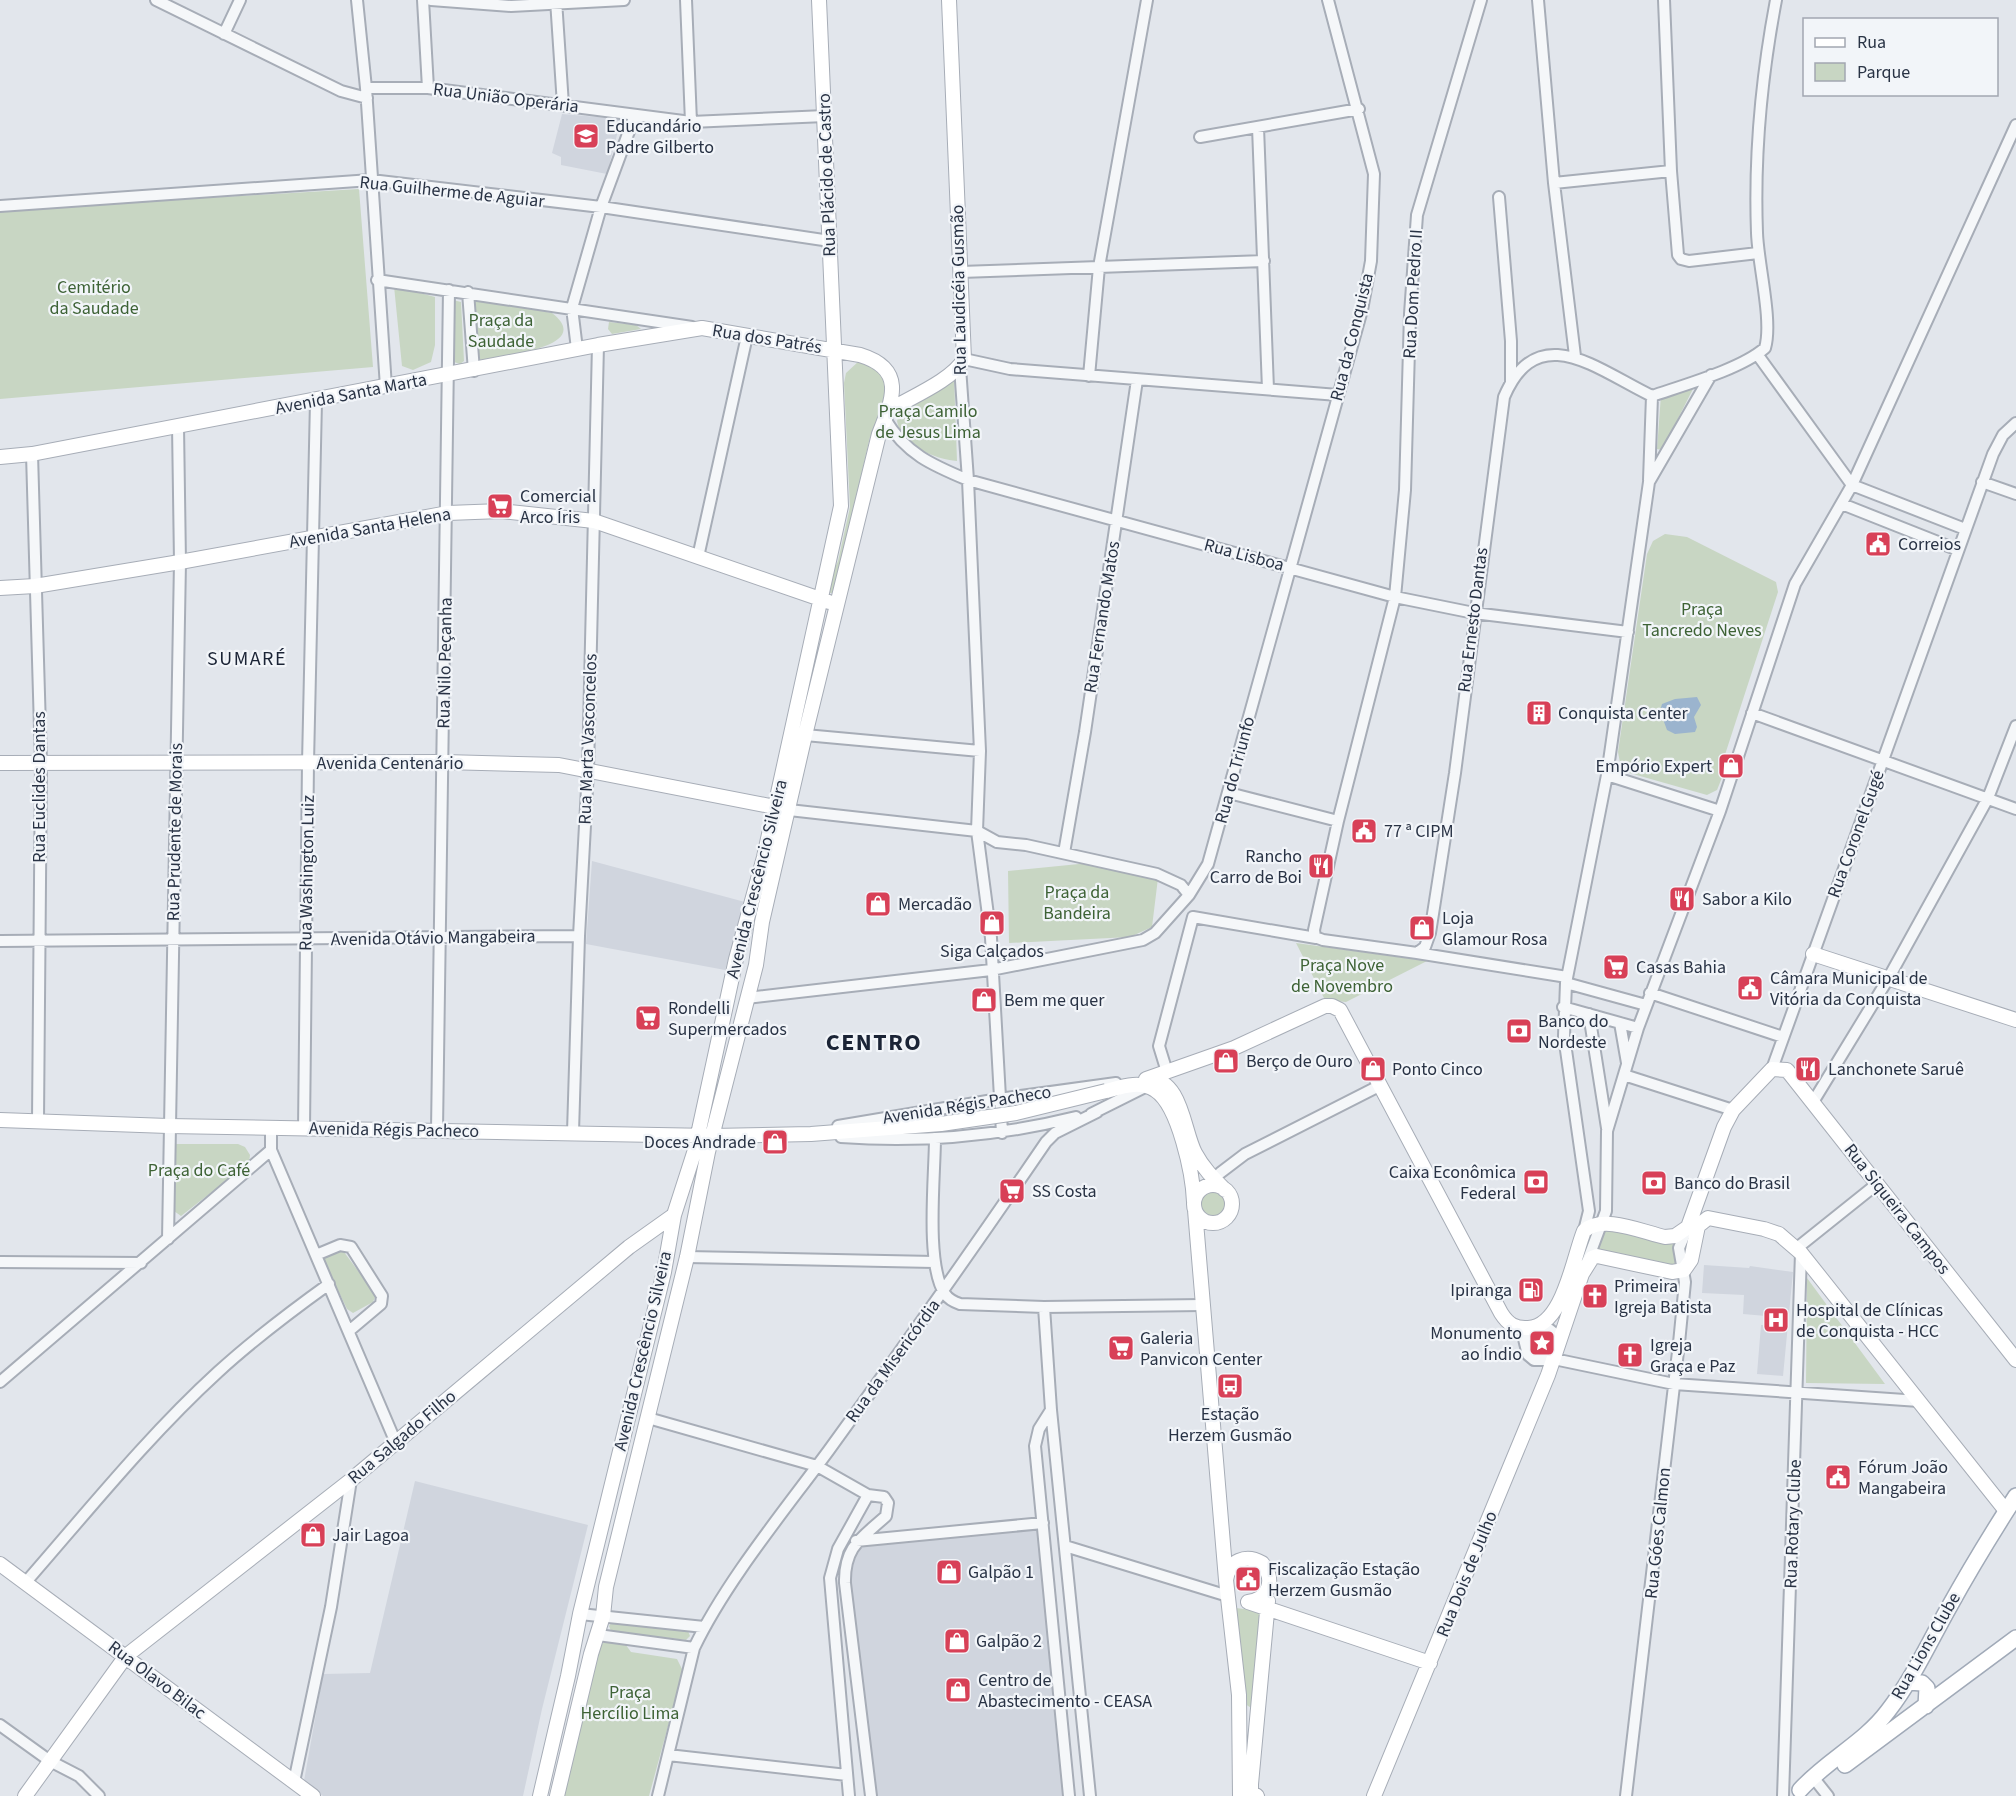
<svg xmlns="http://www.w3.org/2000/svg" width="2016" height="1796" font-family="'Source Sans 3',sans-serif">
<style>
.built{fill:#d0d5de}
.green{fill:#c8d6c3}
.water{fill:#9bb4ce}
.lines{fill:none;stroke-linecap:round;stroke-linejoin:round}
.street-casing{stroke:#a7adb7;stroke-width:14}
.secondary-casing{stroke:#a7adb7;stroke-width:16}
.primary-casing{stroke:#a1aab8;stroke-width:18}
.street{stroke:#f5f7f9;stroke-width:10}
.secondary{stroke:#fff;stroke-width:14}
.primary{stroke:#fff;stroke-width:15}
.secondary-bridge-casing{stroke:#a7adb7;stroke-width:16;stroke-linecap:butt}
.secondary-bridge{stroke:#fff;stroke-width:14}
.labels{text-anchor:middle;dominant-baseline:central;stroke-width:4.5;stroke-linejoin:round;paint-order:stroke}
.street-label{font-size:18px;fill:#293345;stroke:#f2f5f9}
.poi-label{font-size:18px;fill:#293345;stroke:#f2f5f9;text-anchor:start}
.park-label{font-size:18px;fill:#3d6235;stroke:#f2f5f9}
.neighbourhood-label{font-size:20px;letter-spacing:1.5px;fill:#1b2436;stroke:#f2f5f9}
.district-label{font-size:24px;font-weight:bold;letter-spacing:1.5px;fill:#1b2436;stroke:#f2f5f9}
</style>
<rect width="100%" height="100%" fill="#e2e6ec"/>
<path class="built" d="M562,114L621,119L607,174L561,165V157L552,153Z
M592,861L745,902L725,970L586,944Z
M1704,1265L1749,1268L1750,1266L1793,1272L1783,1376L1757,1374L1761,1325H1765L1766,1316L1743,1314L1744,1295L1702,1293Z
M415,1481L588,1525L542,1709L523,1796H323L304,1781L323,1674L370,1673Z
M1043,1523L1069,1796H871L845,1583L856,1541Z"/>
<path class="green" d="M359,189L373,367L0,399V210Z
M394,286L435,297V345L431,362L413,370L402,366Z
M474,299L552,313C597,348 497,356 479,360Z
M453,300L461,302L464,361L460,364L454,362Z
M609,322L636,325L641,329L612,334L608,329Z
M859,361L884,372L885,412L870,437L834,593H829L827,586L838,561L850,507L844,383L846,373Z
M954,376L957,461C935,459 901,446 897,421L903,406Z
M1695,385L1662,450L1657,449L1661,395Z
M1665,534L1687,537L1776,582L1778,592L1720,770L1723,775L1717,790L1707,795L1626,772L1621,768L1618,752L1647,554L1653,541Z
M1089,863L1158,878L1152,927L1130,937L1009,943L1008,871Z
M1296,943L1427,961L1346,1002L1325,1000Z
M173,1144H238L245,1147L250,1155L249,1163L181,1216L174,1211Z
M1196 1204a18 18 0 1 1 36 0a18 18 0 1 1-36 0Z
M1605,1226L1675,1237L1682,1269L1594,1254Z
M341,1248L376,1295L373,1302L353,1313L347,1309L324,1261V1257Z
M1807,1278L1885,1384L1806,1383Z
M1539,1327L1558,1342L1540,1361L1524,1348Z
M1236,1608L1266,1612L1253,1709L1245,1704Z
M612,1622L688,1631L690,1636L686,1640L611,1631L609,1626Z
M610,1640L623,1641L631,1652L677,1659L683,1671L649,1796H564L596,1654L603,1643Z"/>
<path class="water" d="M1697,697L1701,705L1694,717L1697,727L1695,732L1675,734L1667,730L1660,711L1662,704L1675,699Z"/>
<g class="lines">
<defs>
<path id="street" d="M156,0L341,91L367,98
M357,0L366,88L386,387
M423,0L428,88
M431,0L511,6L624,0
M556,0L563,105
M686,0L691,122
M1481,0L1417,215L1410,314L1405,490L1395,597L1338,821L1314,930L1315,937L1323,940L1417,953L1425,947L1430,933L1455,773L1504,397C1538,317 1599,371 1652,396C1684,385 1741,369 1765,348C1773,321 1758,264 1757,233C1754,153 1761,79 1776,0
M1538,0L1554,183L1575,356
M1664,0L1671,171L1678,255L1681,259L1689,261L1758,253
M224,34L240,0
M366,88H428L691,122L825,116
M1258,127L1268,389
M1200,137L1359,109
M1554,183L1671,171
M1499,197L1511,341V382
M0,206L371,180L601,207L830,241
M961,272L1264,261
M377,280L692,327
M468,292L474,371
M577,349L572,308L601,207L635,115
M1757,354L1852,485
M964,359L1010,369L1338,395
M960,367L968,480L980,751L977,831L991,938L1002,1133
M1089,376L1099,267L1147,0
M885,419C906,454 932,465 968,480L1395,597L1474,613L1628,632
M32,454L41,763L38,1120
M1649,480L1652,396
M1982,482L2016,494
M1852,485L1965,529
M1842,504L1958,550
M698,557L747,336
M1752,713L2016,809
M805,735L980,751
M1607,775L1720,811
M1229,793L1338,821
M789,810L977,831L997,842L1026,845L1157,874L1181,885L1189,895
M1064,853L1085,732L1137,380
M0,941C193,941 386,936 579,936
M1417,953L1567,977
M1566,983L1646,1005
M1650,993L1783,1037
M747,998L991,970L1143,940L1155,933L1189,895L1208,864L1362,310L1371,261L1374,174L1328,0
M1563,1007L1638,1028
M1589,1014L1607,1128
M1620,1023L1627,1063
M1772,1069L1993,454L2003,435L2016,423
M1167,1072L1159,1046L1193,917L1316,938
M1624,1075L1733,1110
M1813,1102L1888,979L1988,798L2016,726
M1091,1114L1147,1086
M838,1126L999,1099L1116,1083
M271,1128V1150L396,1443
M304,1129L308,763L316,401
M437,1130L449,290
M573,1132L579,936L588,770L598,345
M841,1137C921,1143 999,1136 1076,1117
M935,1138C935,1175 925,1265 945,1294C949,1300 954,1302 960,1304L1044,1307L1203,1305
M1220,1173L1245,1154L1379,1086
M1584,1231L1589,1211L1564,1036L1566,983L1607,775L1649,482L1711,375
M168,1239L180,562L178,426
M1797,1248L1877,1184
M316,1255L340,1245L351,1247L382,1296L381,1304L349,1331
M687,1257L934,1262
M0,1262L141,1263
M1587,1262L1606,1211L1607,1131L1638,1028L1720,811L1795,584L1852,485L2016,125
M1044,1307L1051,1410L1090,1796
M1539,1327C1551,1327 1557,1334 1558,1345
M1535,1328L1524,1339L1528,1355L1534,1360H1545L1556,1352
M1554,1359L1674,1384L1919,1401
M0,1382L271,1150
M1051,1410L1039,1429L1035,1446L1069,1796
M648,1418L817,1466L868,1495
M868,1495L884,1497L888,1503L886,1516C862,1538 844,1546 845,1583L871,1796
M856,1541L1043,1523
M1065,1546L1228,1596
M26,1582C88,1511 148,1436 218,1372C253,1340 290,1312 329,1284
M580,1614L704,1627
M598,1635L694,1648
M0,1725L50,1761L79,1776L99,1796
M668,1755L847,1775
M1812,1776L1828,1796
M294,1782L331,1607L351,1480
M658,1796L694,1648C726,1581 785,1510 829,1450C903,1348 975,1246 1046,1142L1055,1133L1097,1112
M849,1796L830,1578L838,1549L868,1495
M1626,1796L1679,1343L1685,1282L1679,1248L1688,1227
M1783,1796L1801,1253"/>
<path id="secondary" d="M888,411C909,398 953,380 964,359L949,0
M0,457L32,454L598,345L702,328L860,355C906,369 893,399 879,434L805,735L762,922L756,965L708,1152L687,1257L606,1587L603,1616L591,1654L557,1796
M0,588L35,586L180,562L448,513L501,511L594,521L829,602
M0,763L444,762L559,765L775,807
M1813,954L2016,1020
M1146,1079L1234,1048L1325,1006H1332L1340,1010L1501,1313C1508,1324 1515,1329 1528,1328C1563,1327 1573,1258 1584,1231C1603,1214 1642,1232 1665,1237L1675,1236L1688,1227L1724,1127L1733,1110L1772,1069L1787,1070L2016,1360
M1148,1079C1182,1079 1183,1130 1195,1153C1203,1168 1213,1178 1225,1190
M1106,1091C1121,1087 1140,1080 1155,1090C1179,1105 1193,1175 1194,1202
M0,1120L168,1126L712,1136L811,1134L941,1124
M1194 1204a19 19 0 1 1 38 0a19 19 0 1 1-38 0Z
M1195,1210L1226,1580
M0,1564L313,1796
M1248,1602L1430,1663
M25,1796L126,1656L351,1480L629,1247L674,1215
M540,1796L568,1676L580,1614L664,1272L674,1215L694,1153L736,959L764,857L841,506L819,0
M1240,1796L1239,1695L1226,1580C1229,1560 1246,1554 1262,1563C1275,1579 1270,1599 1248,1602
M1257,1796L1251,1792V1784L1268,1601
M1374,1796L1548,1375L1582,1274L1592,1258L1597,1256L1672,1272L1684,1270L1691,1260L1698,1226L1708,1218L1764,1229L1779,1234L1801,1253L2006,1511"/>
<path id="primary" d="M1908,1682L1922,1683L1927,1688L1926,1706
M1845,1765L2016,1638
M1800,1790C1827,1760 1864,1743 1888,1711C1912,1680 1929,1643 1948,1609C1969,1571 1992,1533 2016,1496"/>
</defs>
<use href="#street" class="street-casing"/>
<use href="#secondary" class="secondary-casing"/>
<use href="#primary" class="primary-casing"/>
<use href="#street" class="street"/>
<use href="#secondary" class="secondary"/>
<use href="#primary" class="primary"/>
<defs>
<path id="secondary-bridge" d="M941,1124L1016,1113L1106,1091"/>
</defs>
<use href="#secondary-bridge" class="secondary-bridge-casing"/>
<use href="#secondary-bridge" class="secondary-bridge"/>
</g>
<defs>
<symbol id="school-square" viewBox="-11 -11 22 22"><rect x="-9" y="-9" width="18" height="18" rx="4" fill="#d84057" stroke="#f2f5f9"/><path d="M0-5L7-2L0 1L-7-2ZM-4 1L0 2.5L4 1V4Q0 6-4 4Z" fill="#fff"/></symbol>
<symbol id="supermarket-square" viewBox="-11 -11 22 22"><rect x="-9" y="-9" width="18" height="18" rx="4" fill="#d84057" stroke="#f2f5f9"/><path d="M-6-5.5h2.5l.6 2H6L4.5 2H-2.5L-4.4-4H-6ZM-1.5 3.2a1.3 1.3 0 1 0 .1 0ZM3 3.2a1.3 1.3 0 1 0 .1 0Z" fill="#fff"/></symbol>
<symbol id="civic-square" viewBox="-11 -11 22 22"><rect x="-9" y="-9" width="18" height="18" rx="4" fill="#d84057" stroke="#f2f5f9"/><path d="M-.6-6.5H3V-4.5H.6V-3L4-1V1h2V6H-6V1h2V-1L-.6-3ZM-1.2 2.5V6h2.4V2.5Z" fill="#fff"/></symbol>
<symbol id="building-square" viewBox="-11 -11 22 22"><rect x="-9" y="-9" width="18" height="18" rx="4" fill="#d84057" stroke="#f2f5f9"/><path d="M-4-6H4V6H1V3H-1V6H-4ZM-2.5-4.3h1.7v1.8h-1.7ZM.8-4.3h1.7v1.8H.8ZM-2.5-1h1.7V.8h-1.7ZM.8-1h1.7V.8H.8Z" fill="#fff"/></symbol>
<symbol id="shop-square" viewBox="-11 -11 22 22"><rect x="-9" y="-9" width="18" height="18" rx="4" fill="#d84057" stroke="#f2f5f9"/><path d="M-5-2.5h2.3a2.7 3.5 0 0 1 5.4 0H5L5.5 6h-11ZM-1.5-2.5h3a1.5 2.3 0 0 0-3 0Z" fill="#fff"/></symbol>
<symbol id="restaurant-square" viewBox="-11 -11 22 22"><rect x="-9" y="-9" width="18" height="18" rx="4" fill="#d84057" stroke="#f2f5f9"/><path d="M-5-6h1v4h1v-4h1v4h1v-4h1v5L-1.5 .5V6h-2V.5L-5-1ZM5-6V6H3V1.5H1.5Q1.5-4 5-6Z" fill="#fff"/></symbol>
<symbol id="bank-square" viewBox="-11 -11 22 22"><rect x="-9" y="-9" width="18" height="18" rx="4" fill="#d84057" stroke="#f2f5f9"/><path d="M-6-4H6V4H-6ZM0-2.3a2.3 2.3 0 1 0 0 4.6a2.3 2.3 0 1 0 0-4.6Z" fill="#fff"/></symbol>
<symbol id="fuel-square" viewBox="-11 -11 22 22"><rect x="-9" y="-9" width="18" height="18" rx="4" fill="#d84057" stroke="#f2f5f9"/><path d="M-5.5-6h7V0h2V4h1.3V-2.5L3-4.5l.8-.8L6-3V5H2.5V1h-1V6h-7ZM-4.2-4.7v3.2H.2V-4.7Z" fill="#fff"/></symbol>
<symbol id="church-square" viewBox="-11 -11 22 22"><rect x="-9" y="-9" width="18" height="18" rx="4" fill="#d84057" stroke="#f2f5f9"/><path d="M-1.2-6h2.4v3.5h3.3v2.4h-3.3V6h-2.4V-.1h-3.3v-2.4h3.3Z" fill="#fff"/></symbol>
<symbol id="hospital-square" viewBox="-11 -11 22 22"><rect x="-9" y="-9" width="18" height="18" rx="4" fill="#d84057" stroke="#f2f5f9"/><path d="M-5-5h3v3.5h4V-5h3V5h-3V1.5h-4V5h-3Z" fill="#fff"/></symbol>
<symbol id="sight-square" viewBox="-11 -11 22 22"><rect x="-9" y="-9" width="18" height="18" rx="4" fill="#d84057" stroke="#f2f5f9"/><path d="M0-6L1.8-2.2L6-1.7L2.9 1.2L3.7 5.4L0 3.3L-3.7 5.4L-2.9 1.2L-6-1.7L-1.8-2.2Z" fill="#fff"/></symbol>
<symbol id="bus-square" viewBox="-11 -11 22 22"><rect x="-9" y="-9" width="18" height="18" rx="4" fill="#d84057" stroke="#f2f5f9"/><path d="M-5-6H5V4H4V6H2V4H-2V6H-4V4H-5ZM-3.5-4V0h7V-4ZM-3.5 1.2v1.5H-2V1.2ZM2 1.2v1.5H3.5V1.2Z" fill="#fff"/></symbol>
</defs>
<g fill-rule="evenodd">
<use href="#school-square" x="571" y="121" width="30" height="30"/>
<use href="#supermarket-square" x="485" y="491" width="30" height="30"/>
<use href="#civic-square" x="1863" y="529" width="30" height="30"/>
<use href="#building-square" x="1524" y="698" width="30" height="30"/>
<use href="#shop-square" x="1716" y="751" width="30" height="30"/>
<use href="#civic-square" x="1349" y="816" width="30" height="30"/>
<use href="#restaurant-square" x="1306" y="851" width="30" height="30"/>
<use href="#restaurant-square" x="1667" y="884" width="30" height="30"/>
<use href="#shop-square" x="863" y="889" width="30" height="30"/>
<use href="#shop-square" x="977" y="908" width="30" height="30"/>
<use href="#shop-square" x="1407" y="913" width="30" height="30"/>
<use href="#supermarket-square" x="1601" y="952" width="30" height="30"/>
<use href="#civic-square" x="1735" y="973" width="30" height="30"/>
<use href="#shop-square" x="969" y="985" width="30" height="30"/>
<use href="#supermarket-square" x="633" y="1003" width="30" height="30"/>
<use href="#bank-square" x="1504" y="1016" width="30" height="30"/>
<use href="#shop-square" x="1211" y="1046" width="30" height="30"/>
<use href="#shop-square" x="1358" y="1054" width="30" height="30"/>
<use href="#restaurant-square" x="1793" y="1054" width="30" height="30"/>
<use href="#shop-square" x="760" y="1127" width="30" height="30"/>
<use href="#bank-square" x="1521" y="1167" width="30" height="30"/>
<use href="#bank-square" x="1639" y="1168" width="30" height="30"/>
<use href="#supermarket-square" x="997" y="1176" width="30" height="30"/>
<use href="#fuel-square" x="1516" y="1275" width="30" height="30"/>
<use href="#church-square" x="1580" y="1281" width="30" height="30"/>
<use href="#hospital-square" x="1761" y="1305" width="30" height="30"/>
<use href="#sight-square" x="1527" y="1328" width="30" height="30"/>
<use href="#supermarket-square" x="1106" y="1333" width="30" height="30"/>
<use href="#church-square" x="1615" y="1340" width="30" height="30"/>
<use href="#bus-square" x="1215" y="1371" width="30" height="30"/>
<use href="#civic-square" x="1823" y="1462" width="30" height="30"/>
<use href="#shop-square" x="298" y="1520" width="30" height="30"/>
<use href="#shop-square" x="934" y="1557" width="30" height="30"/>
<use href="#civic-square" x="1233" y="1564" width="30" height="30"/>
<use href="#shop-square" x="942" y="1626" width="30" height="30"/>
<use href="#shop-square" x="943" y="1675" width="30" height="30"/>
</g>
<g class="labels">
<g class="street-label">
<text transform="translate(506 98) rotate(7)">Rua União Operária</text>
<text transform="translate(827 175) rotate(-92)">Rua Plácido de Castro</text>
<text transform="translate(452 192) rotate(6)">Rua Guilherme de Aguiar</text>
<text transform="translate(959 290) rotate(-91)">Rua Laudicéia Gusmão</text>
<text transform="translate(1413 294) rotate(-87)">Rua Dom Pedro II</text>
<text transform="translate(1352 337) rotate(-76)">Rua da Conquista</text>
<text transform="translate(767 339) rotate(9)">Rua dos Patrés</text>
<text transform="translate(351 394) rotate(-11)">Avenida Santa Marta</text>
<text transform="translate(370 528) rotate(-10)">Avenida Santa Helena</text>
<text transform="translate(1244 555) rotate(15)">Rua Lisboa</text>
<text transform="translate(1102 617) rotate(-81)">Rua Fernando Matos</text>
<text transform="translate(1473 620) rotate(-83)">Rua Ernesto Dantas</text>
<text transform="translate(445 663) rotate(-89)">Rua Nilo Peçanha</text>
<text transform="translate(588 739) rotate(-88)">Rua Marta Vasconcelos</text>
<text x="390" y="763">Avenida Centenário</text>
<text transform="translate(1235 770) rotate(-75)">Rua do Triunfo</text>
<text transform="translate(39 787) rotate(-90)">Rua Euclides Dantas</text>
<text transform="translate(175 832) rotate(-89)">Rua Prudente de Morais</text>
<text transform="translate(1856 834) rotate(-70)">Rua Coronel Gugé</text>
<text transform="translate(307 873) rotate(-89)">Rua Washington Luiz</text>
<text transform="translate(757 879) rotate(-76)">Avenida Crescêncio Silveira</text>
<text transform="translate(433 938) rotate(-1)">Avenida Otávio Mangabeira</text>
<text transform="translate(967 1105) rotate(-9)">Avenida Régis Pacheco</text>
<text transform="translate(394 1130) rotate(1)">Avenida Régis Pacheco</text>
<text transform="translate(1897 1209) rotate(52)">Rua Siqueira Campos</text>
<text transform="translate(643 1351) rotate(-77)">Avenida Crescêncio Silveira</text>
<text transform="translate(893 1361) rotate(-54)">Rua da Misericórdia</text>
<text transform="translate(402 1437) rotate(-40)">Rua Salgado Filho</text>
<text transform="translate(1793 1524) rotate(-88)">Rua Rotary Clube</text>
<text transform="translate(1658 1533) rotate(-84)">Rua Góes Calmon</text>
<text transform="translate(1467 1574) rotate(-68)">Rua Dois de Julho</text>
<text transform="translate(1926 1646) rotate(-60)">Rua Lions Clube</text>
<text transform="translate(157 1680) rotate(37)">Rua Olavo Bilac</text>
</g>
<g class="poi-label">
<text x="606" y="126">Educandário<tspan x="606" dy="21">Padre Gilberto</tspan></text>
<text x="520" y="496">Comercial<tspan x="520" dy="21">Arco Íris</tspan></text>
<text x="1898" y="544">Correios</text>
<text x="1558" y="713">Conquista Center</text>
<text x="1712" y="766" text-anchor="end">Empório Expert</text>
<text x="1384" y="831">77 ª CIPM</text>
<text x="1302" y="856" text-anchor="end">Rancho<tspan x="1302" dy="21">Carro de Boi</tspan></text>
<text x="1702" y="899">Sabor a Kilo</text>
<text x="898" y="904">Mercadão</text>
<text x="1442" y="918">Loja<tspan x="1442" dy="21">Glamour Rosa</tspan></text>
<text x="992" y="951" text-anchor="middle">Siga Calçados</text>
<text x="1636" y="967">Casas Bahia</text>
<text x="1770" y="978">Câmara Municipal de<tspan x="1770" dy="21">Vitória da Conquista</tspan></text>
<text x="1004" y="1000">Bem me quer</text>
<text x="668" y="1008">Rondelli<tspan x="668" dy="21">Supermercados</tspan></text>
<text x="1538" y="1021">Banco do<tspan x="1538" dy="21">Nordeste</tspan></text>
<text x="1246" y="1061">Berço de Ouro</text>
<text x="1392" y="1069">Ponto Cinco</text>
<text x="1828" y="1069">Lanchonete Saruê</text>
<text x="756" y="1142" text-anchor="end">Doces Andrade</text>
<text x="1516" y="1172" text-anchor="end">Caixa Econômica<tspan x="1516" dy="21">Federal</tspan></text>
<text x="1674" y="1183">Banco do Brasil</text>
<text x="1032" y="1191">SS Costa</text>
<text x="1614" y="1286">Primeira<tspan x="1614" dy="21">Igreja Batista</tspan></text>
<text x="1512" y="1290" text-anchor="end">Ipiranga</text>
<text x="1796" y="1310">Hospital de Clínicas<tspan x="1796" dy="21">de Conquista - HCC</tspan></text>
<text x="1522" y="1333" text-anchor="end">Monumento<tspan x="1522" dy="21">ao Índio</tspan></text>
<text x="1140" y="1338">Galeria<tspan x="1140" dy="21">Panvicon Center</tspan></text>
<text x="1650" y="1345">Igreja<tspan x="1650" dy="21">Graça e Paz</tspan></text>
<text x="1230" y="1414" text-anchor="middle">Estação<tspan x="1230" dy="21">Herzem Gusmão</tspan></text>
<text x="1858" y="1467">Fórum João<tspan x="1858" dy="21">Mangabeira</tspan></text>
<text x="332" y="1535">Jair Lagoa</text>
<text x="1268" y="1569">Fiscalização Estação<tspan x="1268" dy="21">Herzem Gusmão</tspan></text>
<text x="968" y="1572">Galpão 1</text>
<text x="976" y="1641">Galpão 2</text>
<text x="978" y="1680">Centro de<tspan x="978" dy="21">Abastecimento - CEASA</tspan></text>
</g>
<g class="park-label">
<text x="94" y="287">Cemitério<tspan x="94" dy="21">da Saudade</tspan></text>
<text x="501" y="320">Praça da<tspan x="501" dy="21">Saudade</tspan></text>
<text x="928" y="411">Praça Camilo<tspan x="928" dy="21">de Jesus Lima</tspan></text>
<text x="1702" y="609">Praça<tspan x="1702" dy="21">Tancredo Neves</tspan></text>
<text x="1077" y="892">Praça da<tspan x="1077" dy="21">Bandeira</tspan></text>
<text x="1342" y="965">Praça Nove<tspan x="1342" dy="21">de Novembro</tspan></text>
<text x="199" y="1170">Praça do Café</text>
<text x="630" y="1692">Praça<tspan x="630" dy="21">Hercílio Lima</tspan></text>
</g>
<g class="neighbourhood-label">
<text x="247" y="659">SUMARÉ</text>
</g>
<g class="district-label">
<text x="874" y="1042">CENTRO</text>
</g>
</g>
<rect x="1803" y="18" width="195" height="78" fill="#f2f5f9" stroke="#a2a7b1" stroke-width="1.5"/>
<rect x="1815" y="38" width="30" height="9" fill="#ffffff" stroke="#a2a7b1" stroke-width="1.5"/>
<text x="1857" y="48" font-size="18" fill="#293345">Rua</text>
<rect x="1815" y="63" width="30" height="18" fill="#c8d6c3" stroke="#a2a7b1" stroke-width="1.5"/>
<text x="1857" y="78" font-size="18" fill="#293345">Parque</text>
</svg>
